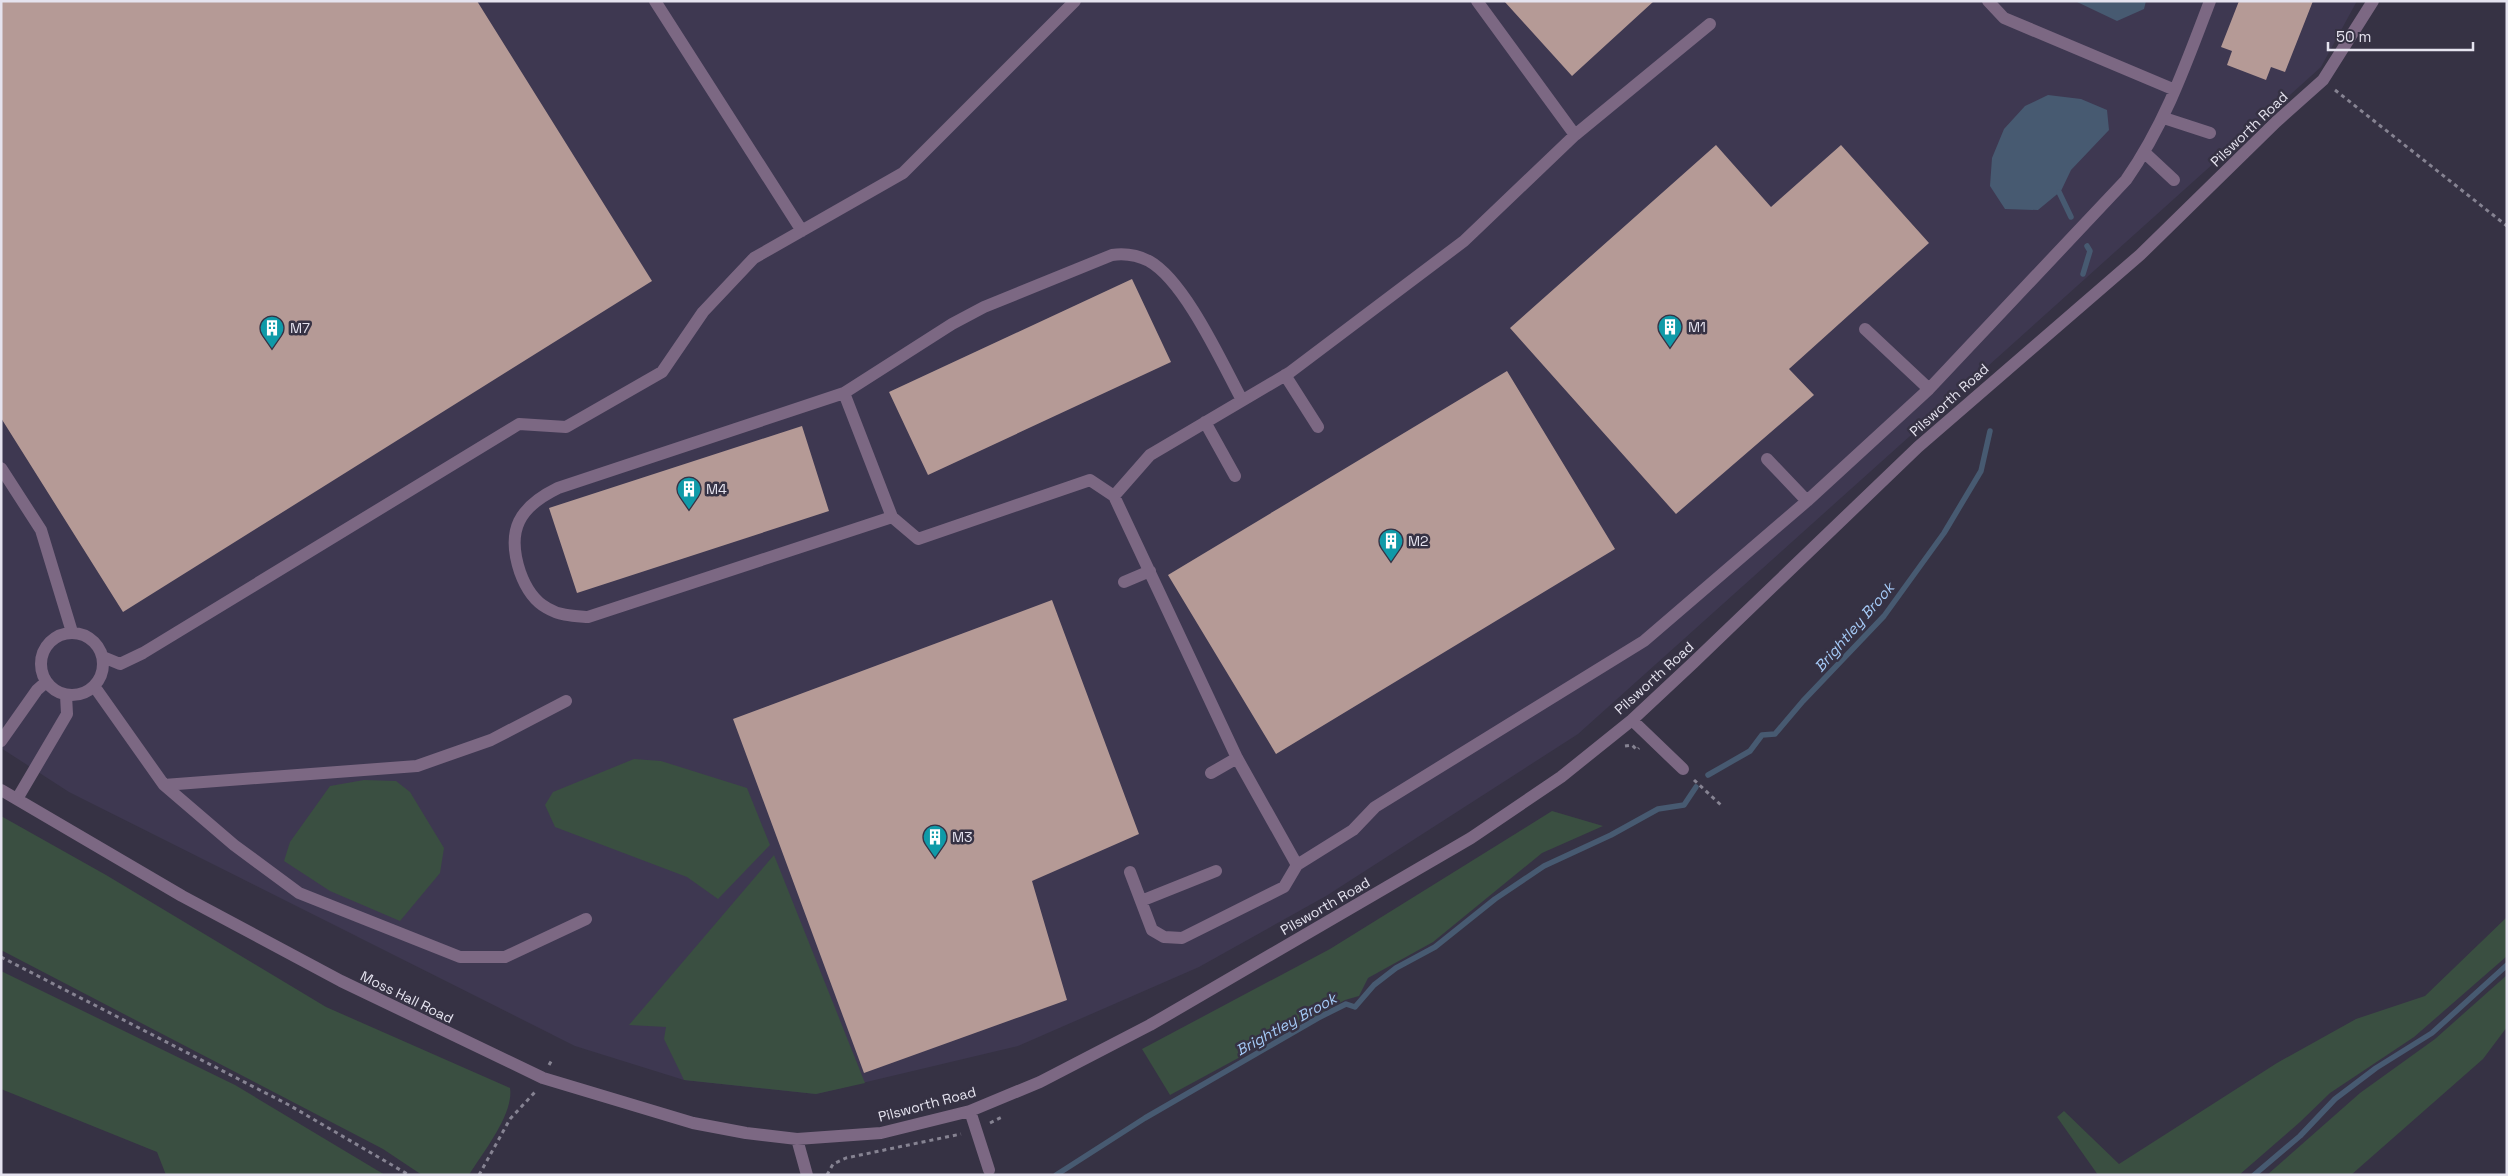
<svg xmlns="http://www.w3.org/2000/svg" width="2508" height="1176" font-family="'Space Grotesk',sans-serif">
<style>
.built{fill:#3e3851}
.green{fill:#3a4f41}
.water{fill:#475a71}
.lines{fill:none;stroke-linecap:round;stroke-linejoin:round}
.stream{stroke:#475a71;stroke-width:5.5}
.building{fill:#b59a96}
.path{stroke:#868392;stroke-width:3;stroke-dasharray:4 4;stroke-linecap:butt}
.minor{stroke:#7c6883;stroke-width:12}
.labels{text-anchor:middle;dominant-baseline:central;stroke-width:5;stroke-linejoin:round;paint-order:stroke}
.street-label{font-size:14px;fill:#e5e3ef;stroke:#363244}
.poi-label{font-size:14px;fill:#e5e3ef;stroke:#363244;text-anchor:start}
.water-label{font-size:15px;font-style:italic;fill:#a5caf7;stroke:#363244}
</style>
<rect width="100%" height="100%" fill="#363244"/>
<path class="built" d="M1,1H2357L2321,67L1578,734L1326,896L1199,967L1018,1046L816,1094L684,1080L575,1046L69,792L1,748Z"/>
<path class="green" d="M634,759L661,761L747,788L770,845L718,899L687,877L555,827L545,805L553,792Z
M364,780L396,781L410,792L444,848L440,873L400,921L330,891L284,861L290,842L330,786Z
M1552,811L1603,826L1542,853L1433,942L1368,978L1359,996L1345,1000L1170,1095L1142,1049L1330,949Z
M1,816L106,875L326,1007L510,1088C514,1114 483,1152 469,1175H422L383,1149L1,950Z
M774,855L865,1083L816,1094L684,1080L664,1039L666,1027L629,1025Z
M2507,917V956L2414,1037L2330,1093L2300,1122L2239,1175H2098L2057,1117L2064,1111L2119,1164L2277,1063L2356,1019L2425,996Z
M1,971L235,1085L385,1175H166L157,1152L1,1089Z
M2507,975V1027L2483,1059L2351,1175H2267L2360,1093L2435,1039Z"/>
<path class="water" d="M2075,1H2146L2144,9L2117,21Z
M2048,95L2081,99L2107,110L2109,130L2071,170L2061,191L2038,210L2005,209L1990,186L1992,158L2004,129L2025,106Z"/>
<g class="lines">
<path class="stream" d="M2059,192L2071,217
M2083,274L2090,251L2087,246
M1708,775L1750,751L1762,735L1775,734L1803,701L1884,616L1944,533L1981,471L1990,431
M1056,1175L1145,1118L1318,1018L1346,1004L1355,1007L1374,985L1396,968L1435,947L1495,899L1544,866L1611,835L1658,809L1684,805L1696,787
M2254,1175L2300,1136L2335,1099L2376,1068L2432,1033L2507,965"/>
</g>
<path class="building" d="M1,1H477L652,281L123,612L1,418Z
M1504,1H1654L1572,76Z
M2239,1H2313L2285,72L2271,67L2266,80L2227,65L2232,51L2221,47Z
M1716,145L1771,207L1841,145L1929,243L1789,369L1814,395L1676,514L1510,328Z
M1132,279L1171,362L928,475L889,392Z
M1507,371L1615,549L1276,754L1168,575Z
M802,426L829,511L577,593L549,508Z
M1052,600L1139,834L1032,881L1067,1000L864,1073L733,719Z"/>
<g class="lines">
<path class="path" d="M2335,90L2507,226
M1625,746L1632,745L1637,750L1639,748
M1694,780L1722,806
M1,957L289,1105L409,1175
M549,1065L553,1058
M990,1123L1004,1116
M479,1175L510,1119L536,1091
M827,1175L833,1164L846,1158L961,1134"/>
<path class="minor" d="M655,1L802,231
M1477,1L1575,135
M1988,1L2004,18L2175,90
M2164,118L2210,133
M2145,153L2174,180
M1865,329L1929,389
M1285,375L1318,427
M844,393L892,517L918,539L1090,480L1114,496L1237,758L1297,865L1353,830L1375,807L1644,641L1807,501L1929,389L2126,180C2165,124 2186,64 2210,1
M1205,422L1235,476
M1767,459L1807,501
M1,468L41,530L72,632
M1114,496L1150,455L1289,373L1464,241L1575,135L1710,24
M892,517L588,617C574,616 560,616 547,608C534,601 525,586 520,572C506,530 519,507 558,488L844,393L952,324L984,307L1112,255C1126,253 1137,255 1149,261C1185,281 1222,363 1242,400
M1124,582L1150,571
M41 664a31 31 0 1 1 62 0a31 31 0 1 1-62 0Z
M103,657L120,664L143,653L519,424L566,427L662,372L703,312L754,258L903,173L1075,1
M94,686L164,785L234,845L299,893L460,957H505L586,919
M1632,720L1683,769
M1,741L37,690L46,682
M1211,773L1237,758
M164,785L417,766L491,740L566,701
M1,790L182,896L341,981L543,1078L693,1123L746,1133L797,1139L881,1133L970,1111L1040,1082L1150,1025L1471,838L1561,777L1632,720L1693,663L1918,447L2140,255L2276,122L2323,80L2373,1
M17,799L67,714L66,695
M1130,872L1152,930L1164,937L1182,938L1284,887L1297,865
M1141,901L1216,871
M970,1111L989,1170
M797,1139L807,1175"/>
</g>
<defs>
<symbol id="building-pin" viewBox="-11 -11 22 30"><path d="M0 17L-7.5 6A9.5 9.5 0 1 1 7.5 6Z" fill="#0f9aa8" stroke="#363244"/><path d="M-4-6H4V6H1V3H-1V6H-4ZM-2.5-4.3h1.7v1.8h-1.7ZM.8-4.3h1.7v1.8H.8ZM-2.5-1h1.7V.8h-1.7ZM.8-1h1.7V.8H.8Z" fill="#fff"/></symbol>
</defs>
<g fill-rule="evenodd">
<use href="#building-pin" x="1656" y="313" width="28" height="38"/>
<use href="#building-pin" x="258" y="314" width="28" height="38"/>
<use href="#building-pin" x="675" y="475" width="28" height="38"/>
<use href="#building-pin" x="1377" y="527" width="28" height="38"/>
<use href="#building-pin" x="921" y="823" width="28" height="38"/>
</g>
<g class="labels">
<g class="street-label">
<text transform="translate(2249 129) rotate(-44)">Pilsworth Road</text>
<text transform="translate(1949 400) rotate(-42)">Pilsworth Road</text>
<text transform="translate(1654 678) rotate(-42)">Pilsworth Road</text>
<text transform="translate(1325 906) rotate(-30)">Pilsworth Road</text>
<text transform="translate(407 997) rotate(26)">Moss Hall Road</text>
<text transform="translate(927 1104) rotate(-15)">Pilsworth Road</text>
</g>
<g class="poi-label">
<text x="1688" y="327">M1</text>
<text x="290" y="328">M7</text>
<text x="706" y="489">M4</text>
<text x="1408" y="541">M2</text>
<text x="952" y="837">M3</text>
</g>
<g class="water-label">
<text transform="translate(1854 627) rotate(-49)">Brightley Brook</text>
<text transform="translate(1286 1024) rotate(-29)">Brightley Brook</text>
</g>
</g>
<rect width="2508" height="1176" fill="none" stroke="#e5e3ef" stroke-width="5"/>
<path d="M2328 42v8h145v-8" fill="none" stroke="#e5e3ef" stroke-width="2.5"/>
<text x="2336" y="42" font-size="15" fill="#e5e3ef" stroke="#363244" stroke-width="4" paint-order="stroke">50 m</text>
</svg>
